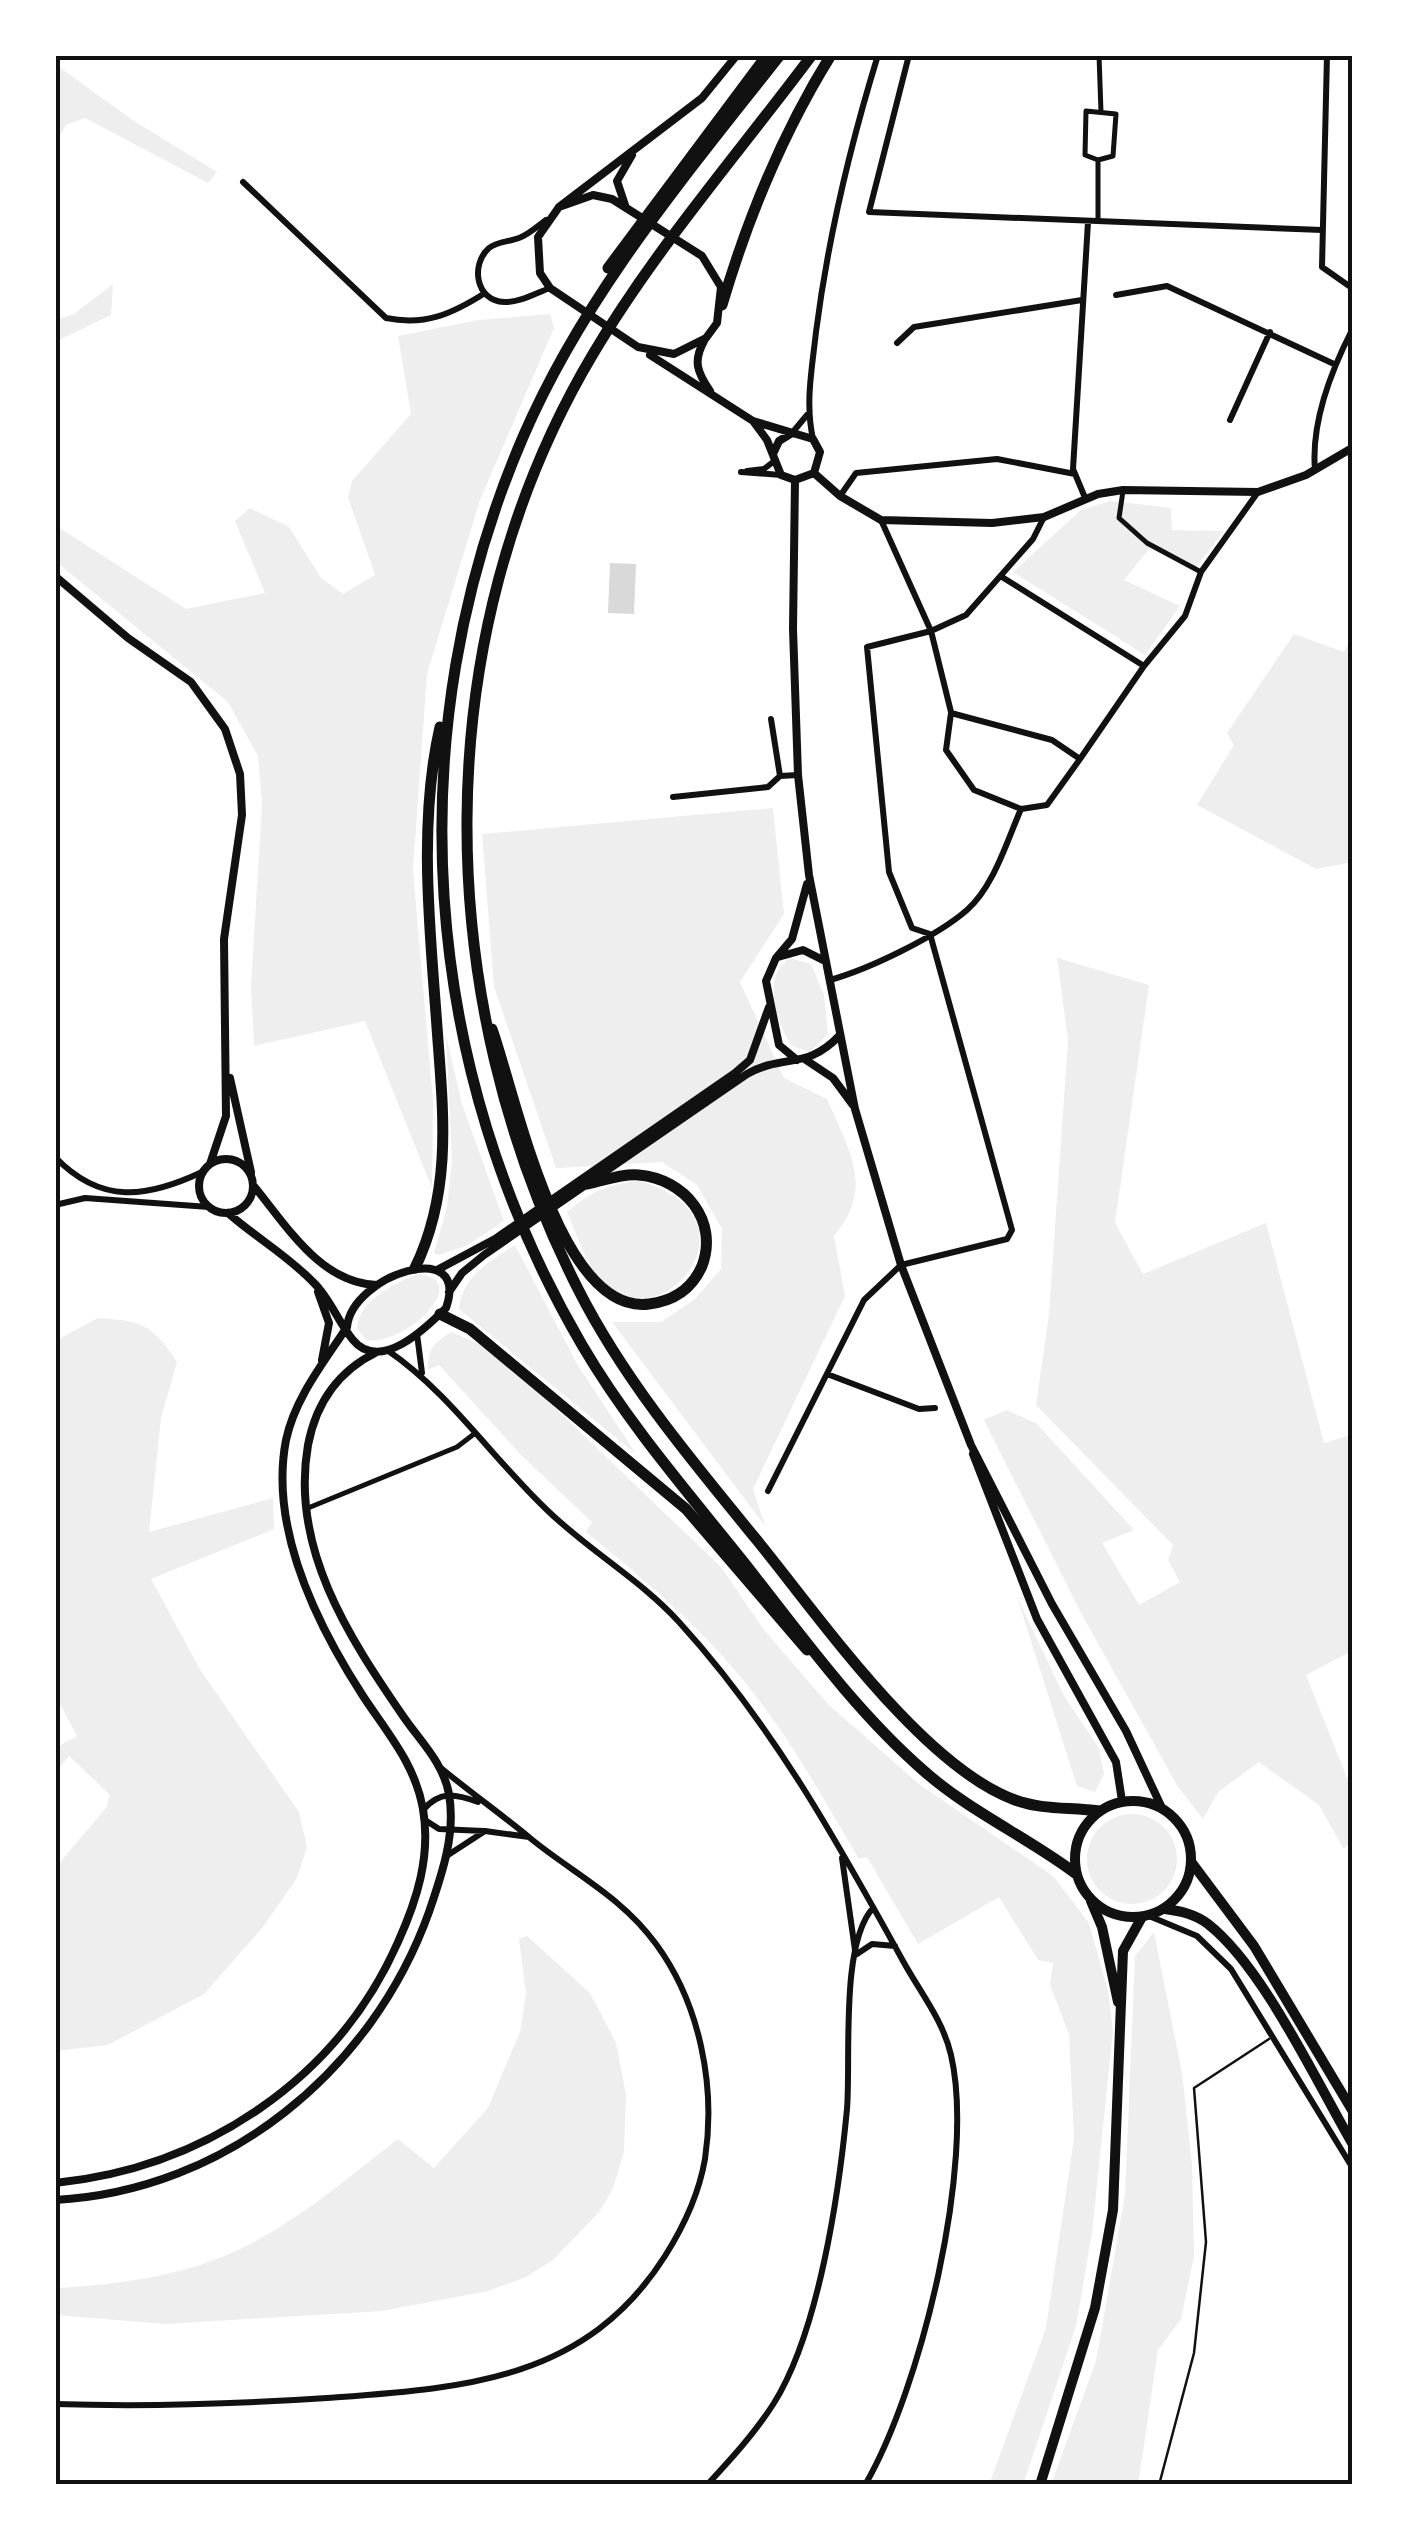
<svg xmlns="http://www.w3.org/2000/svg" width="1407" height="2540" font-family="'DejaVu Sans',sans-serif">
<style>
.green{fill:#eee}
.water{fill:#d9d9d9}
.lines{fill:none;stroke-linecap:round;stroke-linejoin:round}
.service{stroke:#111;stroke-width:2.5}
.pedestrian{stroke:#111;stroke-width:5}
.minor{stroke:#111;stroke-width:6}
.tertiary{stroke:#111;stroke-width:8}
.primary{stroke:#111;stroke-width:10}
.trunk{stroke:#111;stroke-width:10}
.motorway{stroke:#111;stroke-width:11}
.neatline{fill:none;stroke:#111;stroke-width:4}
</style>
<rect width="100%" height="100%" fill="#fff"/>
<path class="green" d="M55,64L131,119L217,172L208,183L85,118L66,125L55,145Z
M113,284L111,315L55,342V320L74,314Z
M550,314L554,328L480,500L427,674L413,870L433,1101L432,1188L365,1021L254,1046L251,986L262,805L258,756L228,702L55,561V525L186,609L265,593L235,521L250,508L289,527L321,578L343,594L375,575L348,497L352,481L411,414L398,336L479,320Z
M1111,501L1171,508L1172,530L1224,531L1194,570L1153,544L1124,580L1180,606L1145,655L1013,572L1081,510Z
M1294,634L1344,652L1352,635V862L1316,869L1197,805L1234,745L1227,733Z
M773,808L784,914L740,982L784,1078L827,1099C849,1150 875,1188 834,1236L845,1296L753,1489L765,1526L612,1322H661L695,1299L721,1269L722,1229L697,1185L662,1162L556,1168L494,987L482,834Z
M790,958L811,964L824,995L828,1034L810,1052L792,1046C776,1022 761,976 790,958Z
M1057,958L1149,985L1115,1223L1143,1274L1266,1223L1324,1443L1352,1435V1651L1306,1675L1347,1778L1352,1776V1844L1343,1848L1319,1805L1259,1762L1218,1792L1203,1819L1178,1787L1081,1613L984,1420L1006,1410L1036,1423L1134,1530L1102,1543L1139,1605L1180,1582L1168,1560L1173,1545L1036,1405L1049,1314L1068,1040Z
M446,1035L462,1104L504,1221L468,1245L439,1255L434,1253L447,1207L452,1160Z
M639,1181C762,1214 670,1336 608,1287C587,1270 578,1236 567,1212C590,1192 608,1184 639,1181Z
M515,1245L577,1364L636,1454L459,1309C462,1276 490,1261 515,1245Z
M417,1274C476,1278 405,1347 366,1340L357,1328C359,1300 395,1284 417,1274Z
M98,1318C142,1321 152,1324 177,1362L161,1418L149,1532L273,1498L274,1529L151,1579L201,1671L299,1812L307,1847L297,1878L263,1927L204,1994L108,2045L55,2051V1868L106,1808L110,1795L69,1756L55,1773V1748L77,1736L55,1695V1341Z
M451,1332L487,1347L490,1353L487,1343L721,1567L764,1630L828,1704L919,1784L1053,1876L1089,1923L1108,1991L1113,2030L1092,2233L1076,2326L1023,2485H989L1046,2328L1074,2138L1069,2034L1050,1985L1053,1963L1038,1960L999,1897L918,1944L867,1857L859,1859C824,1800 791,1739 747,1685C701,1627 644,1579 586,1532L592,1522L522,1456L439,1365L428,1370C427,1350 434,1342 451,1332Z
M1017,1597L1064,1696L1099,1748L1104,1774L1095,1792L1077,1786Z
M1087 1859a45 45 0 1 1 90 0a45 45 0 1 1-90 0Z
M1154,1932L1182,2073L1192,2164L1194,2256L1181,2319L1158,2350L1138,2485H1051L1096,2361L1125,2195L1135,1956Z
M527,1936L590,1993L616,2043L626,2094L624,2152L613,2188L600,2211L553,2260L526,2277L488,2291L382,2311L166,2324L55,2315V2288C119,2285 191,2275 248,2245C303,2217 350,2176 398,2139L434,2168L488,2108L520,2032L526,1994L519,1939Z"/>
<path class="water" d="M610,563L636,564L634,614L608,613Z"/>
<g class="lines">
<path class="service" d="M1159,2485L1194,2353L1206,2242L1194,2088L1269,2039"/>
<path class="pedestrian" d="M1099,55L1101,112
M1086,111L1116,114L1113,156L1098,160L1085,155Z
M1098,220V160
M1123,491L1119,518L1147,543L1201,572
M308,1508L457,1447L474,1434"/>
<path class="minor" d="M909,55L869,212L1322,230
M1327,55L1322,267L1352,288
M243,182L386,318C425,326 452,314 485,293
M546,220C538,226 528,235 519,238C509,242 498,241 489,248C470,265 476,301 504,302C519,303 536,293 550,288
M1116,295L1167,286L1334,364
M897,343L914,327L1082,300
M1230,420L1270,332
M792,433L807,415
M813,439C805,403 812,369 816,332C828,238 850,146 878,55
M1315,470C1311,424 1331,371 1352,330
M747,471L764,469L773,462
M741,472L781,475
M840,496L856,473L997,459L1075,474
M1086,500L1073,469L1088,222
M1002,577L1144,666
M951,712L931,631L966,615L1033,539L1044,517
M771,719L780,776
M1080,759L1144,666L1185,616L1201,572L1258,492
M673,797L768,787L780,776L798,775
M830,980C869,969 936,937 967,910C994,886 1007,841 1021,809L974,790L946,750L951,713L1052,740L1080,759L1047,805L1021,809
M55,1157C101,1205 147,1198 202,1172
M55,1205L85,1198L209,1207
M417,1334L422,1373
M387,1350C449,1392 493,1459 547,1510C588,1550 641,1580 679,1622C772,1724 837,1841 903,1961C920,1992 943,2020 951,2055C976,2163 921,2389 865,2485
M827,1374L919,1409L935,1408
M768,1491L864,1300L901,1265L1007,1239L1012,1230L930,934L912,928L889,872L867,647L931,631L881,520
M423,1810C440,1790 456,1794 478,1802
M425,1820L439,1829L484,1831
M445,1857L485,1831L529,1837
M842,1858L855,1950
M1149,1916L1197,1936L1231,1969L1352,2167
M857,1954L872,1944L895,1946
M55,2404C145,2407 237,2404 327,2398C462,2388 585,2382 665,2256C684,2226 699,2194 705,2159C716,2086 700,2004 656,1944C621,1896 574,1874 530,1838C501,1814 470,1792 441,1768
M707,2485C731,2459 755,2433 774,2403C819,2331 839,2193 847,2109C851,2060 840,1944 873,1908"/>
<path class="tertiary" d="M625,205L617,181L632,155
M559,207L593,195L612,199L702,256L721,287L717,323L706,338L674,354L638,347L550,288L540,273L538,237L559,207L702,98L737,55
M704,341C693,361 697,372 710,391
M650,355L753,421L813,439L820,452L814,473L795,480L781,475L767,440L753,421
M773,454L779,441L792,433
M814,473L840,496L881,520L992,523L1044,517L1098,494L1123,490L1258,492L1306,475L1352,448
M795,480L793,629L798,775L809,875L855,1109L901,1265L971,1445L1052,1604L1126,1731L1162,1808
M55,576L128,638L191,682L225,729L240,774L242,815L224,939L226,1116L210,1164
M778,957L803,950L825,961
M797,1060L779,1045L766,981L776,958L792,939L807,884
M806,1060L833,1078L853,1105
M230,1078L251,1172
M199 1186a27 27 0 1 1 54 0a27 27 0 1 1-54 0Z
M253,1185C287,1226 320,1283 377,1285
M437,1270L495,1239L735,1073L750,1060L769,1007
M318,1292L329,1323L322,1360
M449,1292L462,1273L484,1255L747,1074C785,1053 806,1071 840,1035
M973,1454L1037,1619L1116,1762L1122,1801
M55,2183C204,2168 337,2080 398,1942C417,1900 431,1856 423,1809C415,1764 388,1734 363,1696C317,1625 269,1528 286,1440C295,1398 324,1362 347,1327C352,1275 471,1236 446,1308C426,1328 380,1373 353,1340C338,1322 330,1298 313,1282C287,1255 255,1237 228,1213
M55,2200C226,2191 372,2071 429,1912C442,1874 456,1834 449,1794C443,1762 420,1741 403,1716C348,1636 290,1547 308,1445C316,1403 338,1371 377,1352"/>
<path class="primary" d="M1091,1901L1102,1927L1118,2002
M1040,2485L1095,2308L1113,2210L1123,1951L1142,1917"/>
<path class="trunk" d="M1075 1859a58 58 0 1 1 116 0a58 58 0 1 1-116 0Z
M1192,1863L1254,1946L1352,2110
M1165,1909C1180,1911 1195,1914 1208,1924C1263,1967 1316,2081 1352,2143"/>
<path class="motorway" d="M780,55C686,175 584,295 523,437C396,732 420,1068 582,1345C627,1422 686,1490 742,1560C799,1632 854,1710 924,1771C969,1811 1027,1837 1075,1873
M812,55C738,154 656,248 593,354C424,638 431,999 578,1289C624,1380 692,1461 756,1539C819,1616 922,1766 1015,1800C1042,1810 1070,1807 1099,1811
M608,268L767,55
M722,305C748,217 782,134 831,55
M492,1029C515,1093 559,1316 649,1304C673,1301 692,1289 702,1266C719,1221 685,1179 639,1175C623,1173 603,1181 587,1184
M415,1268C453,1189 443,1111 437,1027C430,930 418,823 440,727
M440,1314L470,1329L686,1509L807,1650"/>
</g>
<rect width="1407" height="2540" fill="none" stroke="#ffffff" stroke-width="115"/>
<rect x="58" y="58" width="1292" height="2424" class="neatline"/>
</svg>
